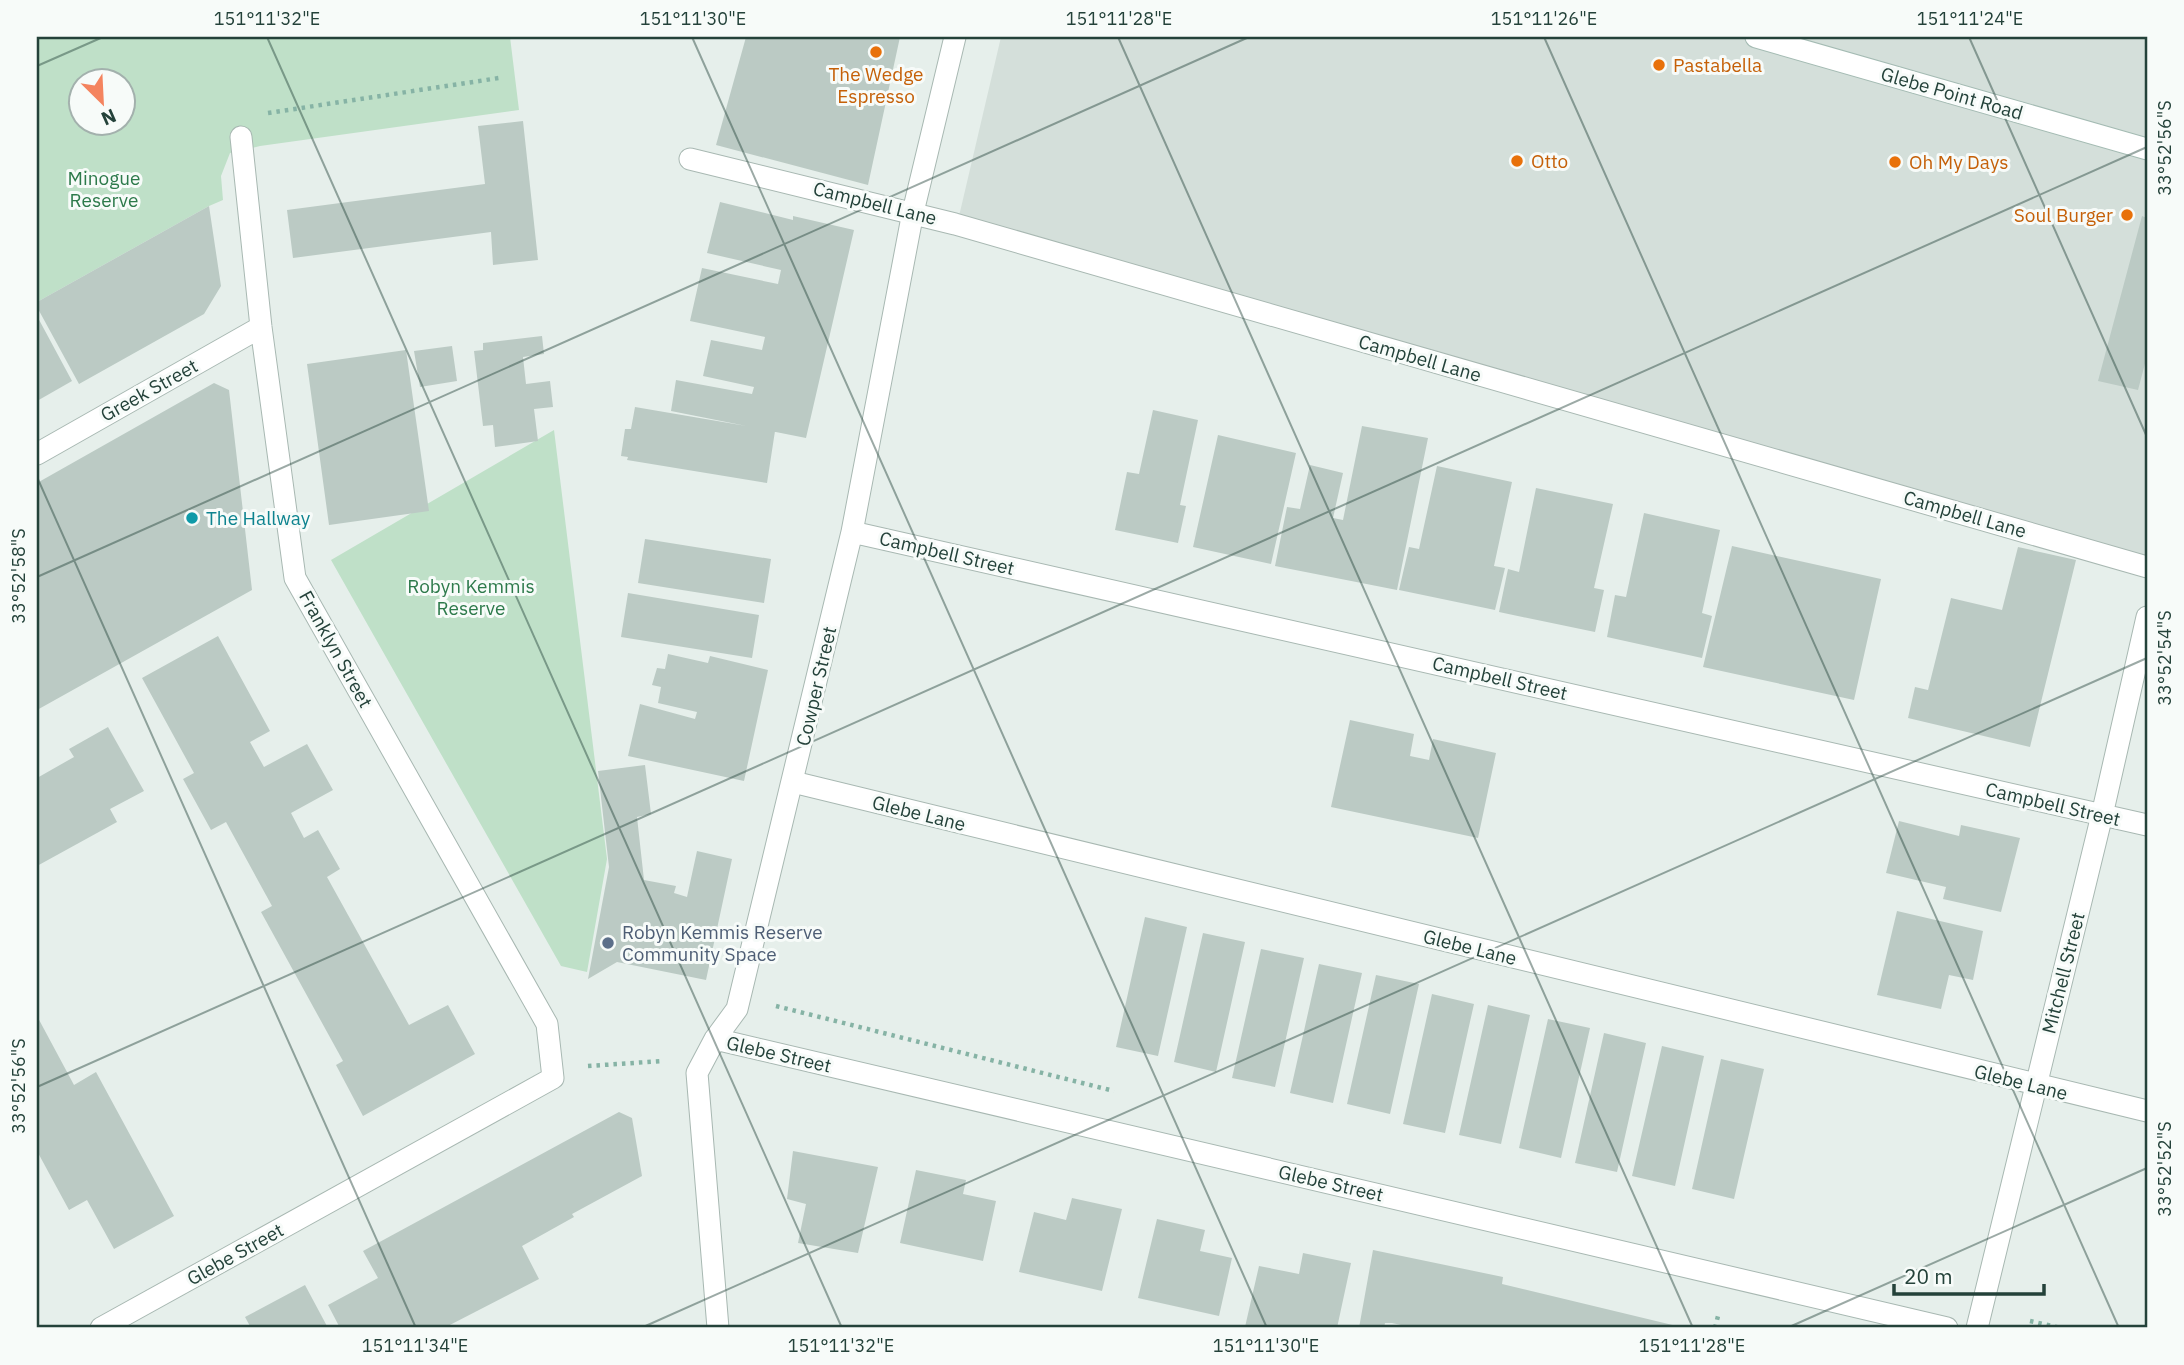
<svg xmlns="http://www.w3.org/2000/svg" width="2184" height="1365" font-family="'IBM Plex Sans',sans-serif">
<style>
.built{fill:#d4dfda}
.green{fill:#bfe0c8;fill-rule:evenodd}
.building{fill:#bbcac4}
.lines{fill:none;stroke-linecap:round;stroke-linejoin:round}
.lane-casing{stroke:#a8b8b2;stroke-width:23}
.street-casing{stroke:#a8b8b2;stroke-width:23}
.secondary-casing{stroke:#a4bbb3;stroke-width:23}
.path{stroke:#86b3a5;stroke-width:4.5;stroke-dasharray:3.5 5;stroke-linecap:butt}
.lane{stroke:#fff;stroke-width:21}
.street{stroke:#fff;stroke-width:21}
.secondary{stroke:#fff;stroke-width:21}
.ticks{fill:none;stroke:#24423a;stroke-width:2;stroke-opacity:0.45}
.food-dot{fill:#e8710a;stroke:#f7fbf9;stroke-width:2.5}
.culture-dot{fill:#0f9aa8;stroke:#f7fbf9;stroke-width:2.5}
.service-dot{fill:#5c6f8a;stroke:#f7fbf9;stroke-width:2.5}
.labels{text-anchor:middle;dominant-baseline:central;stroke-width:6;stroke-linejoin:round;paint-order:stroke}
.food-label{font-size:19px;fill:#c56008;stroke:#f7fbf9;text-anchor:start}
.street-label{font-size:19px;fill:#24423a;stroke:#f7fbf9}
.park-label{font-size:19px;fill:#2d7a4b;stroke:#f7fbf9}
.culture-label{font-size:19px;fill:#0d838f;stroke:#f7fbf9;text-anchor:start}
.service-label{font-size:19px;fill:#4e5e75;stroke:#f7fbf9;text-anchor:start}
.neatline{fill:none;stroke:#24423a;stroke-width:2.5}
.ticks-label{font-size:18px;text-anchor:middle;fill:#24423a}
</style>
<rect width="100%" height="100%" fill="#e6efeb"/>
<path class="built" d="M1001,37H2147V567L955,224L960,212Z"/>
<path class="green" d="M37,37H510L519,110L260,146L230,153L221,176L223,200L209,206L37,302ZM80,80H122V122H80Z
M554,430L607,859L587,972L561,966L331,560Z"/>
<path class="building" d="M746,37H900L868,185L716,145Z
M523,121L538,260L493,265L491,232L293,258L287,210L485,184L478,126Z
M720,202L793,220V216L854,230L806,438L671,411L676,380L752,394L754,387L703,376L711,340L762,350L765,337L690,321L702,268L778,284L781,270L707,253Z
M209,206L221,286L204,314L79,384L37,307V302Z
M2142,216L2147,218V356L2138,390L2098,381Z
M37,316L72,381L37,401Z
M542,336L544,354L523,357L526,384L550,381L553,407L534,409L538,441L495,447L493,425L483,426L474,351L483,350V343Z
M452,346L457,381L420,387L414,351Z
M406,350L429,511L329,525L307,364Z
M214,383L229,390L252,590L37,710V483Z
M635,407L775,431L767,483L627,460L628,457L621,456L625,429H631Z
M1153,410L1198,420L1180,505L1186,506L1178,543L1115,530L1127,472L1139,474Z
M1362,426L1428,438L1397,590L1275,566L1287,507L1300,509L1310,465L1343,473L1333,518L1343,520Z
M1218,435L1296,453L1271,564L1193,547Z
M1437,466L1512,482L1494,566L1505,568L1495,610L1399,590L1409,547L1419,549Z
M1536,488L1613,504L1594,588L1604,590L1595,632L1499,612L1508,569L1519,572Z
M1644,513L1720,530L1702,613L1712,616L1702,658L1607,637L1615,595L1626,597Z
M645,539L771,559L764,603L638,583Z
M1732,546L1881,579L1854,700L1703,667Z
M2018,547L2076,560L2030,747L1908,718L1915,687L1928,690L1951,598L2002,610Z
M628,593L759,615L752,658L621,637Z
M218,636L270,731L250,742L264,767L307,744L333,790L291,813L304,838L318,830L340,869L327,877L409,1025L448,1005L475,1054L363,1116L336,1065L343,1061L261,912L272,906L226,822L211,830L183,779L194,773L142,678Z
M668,654L708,663L710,656L768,670L744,781L628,756L640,704L695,719L697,712L658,703L661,687L652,685L657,668L665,669Z
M1350,720L1414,734L1410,756L1429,760L1433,739L1496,753L1478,838L1331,807Z
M108,727L144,791L110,809L117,822L37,866V778L74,757L69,749Z
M645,765L651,814L637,817L644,880L676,886L674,893L687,897L697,851L732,859L706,980L617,962L588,979L609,867L598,771Z
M1899,821L1959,836L1961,825L2020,838L2001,912L1943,899L1946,887L1886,873Z
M1897,911L1983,931L1973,980L1949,975L1941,1009L1877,995Z
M1145,917L1187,927L1158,1056L1116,1047Z
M1203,933L1245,942L1216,1072L1174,1062Z
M1261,949L1304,958L1275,1087L1232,1078Z
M1319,964L1362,973L1333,1103L1290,1093Z
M1376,975L1419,984L1390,1114L1347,1104Z
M1432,994L1474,1004L1445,1133L1403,1124Z
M1488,1005L1530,1015L1501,1144L1459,1135Z
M37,1016L74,1085L96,1072L174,1216L114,1249L87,1200L69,1210L37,1151Z
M1548,1019L1590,1028L1561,1158L1519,1148Z
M1604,1033L1646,1043L1617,1172L1575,1163Z
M1662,1046L1704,1056L1675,1186L1632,1176Z
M1721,1059L1764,1069L1734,1199L1692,1189Z
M619,1112L632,1118L642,1176L572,1214L574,1217L522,1246L539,1279L444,1328H340L328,1305L378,1278L363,1251Z
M793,1151L878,1167L858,1253L798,1243L806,1204L787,1199Z
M916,1170L966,1180L963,1194L996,1201L983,1261L900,1243Z
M1072,1198L1122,1209L1102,1291L1019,1272L1034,1212L1066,1220Z
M1157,1219L1205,1230L1200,1251L1232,1258L1219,1316L1138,1298Z
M1373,1250L1503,1277L1502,1284L1685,1328H1400L1401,1325L1392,1323H1385L1384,1328H1359Z
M1303,1253L1351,1263L1337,1328L1245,1327L1259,1266L1299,1274Z
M305,1285L328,1328H251L245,1317Z"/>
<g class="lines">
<defs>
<path id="lane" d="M690,159L955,224L2147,567
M793,782L2147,1111"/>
<path id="street" d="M37,454L261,327
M852,532L2147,825
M715,1039L1947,1328
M101,1328L553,1078L547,1024L295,578L261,327L241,137
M718,1328L697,1073L715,1039L737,1009L852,532L913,212L955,37
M1977,1328L2102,815L2147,617"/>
<path id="secondary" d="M1756,37L2147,149"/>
</defs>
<use href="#lane" class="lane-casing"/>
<use href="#street" class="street-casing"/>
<use href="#secondary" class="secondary-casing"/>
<path class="path" d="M268,113L499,78
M776,1006L1114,1091
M588,1066L663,1061
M2030,1321L2061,1328
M1715,1328L1719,1312"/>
<use href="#lane" class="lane"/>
<use href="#street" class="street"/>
<use href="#secondary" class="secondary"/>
</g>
<path class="ticks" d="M267,37L842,1328M692,37L1267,1328M1118,37L1693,1328M1544,37L2119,1328M1969,37L2147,437M37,66L103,37M37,477L416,1328M37,577L1249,37M37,1087L2147,147M641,1328L2147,658M1787,1328L2147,1168"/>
<g class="food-dot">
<circle cx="876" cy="52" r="7"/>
<circle cx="1659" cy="65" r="7"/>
<circle cx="1517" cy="161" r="7"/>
<circle cx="1895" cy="162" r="7"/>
<circle cx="2127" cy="215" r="7"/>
</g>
<circle class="culture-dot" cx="192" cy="518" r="7"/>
<circle class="service-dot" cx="608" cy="943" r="7"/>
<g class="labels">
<g class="food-label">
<text x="1673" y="65">Pastabella</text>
<text x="876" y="74" text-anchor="middle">The Wedge<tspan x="876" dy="22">Espresso</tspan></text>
<text x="1531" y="161">Otto</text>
<text x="1909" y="162">Oh My Days</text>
<text x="2113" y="215" text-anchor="end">Soul Burger</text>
</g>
<g class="street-label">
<text transform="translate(1952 93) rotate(16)">Glebe Point Road</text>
<text transform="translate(875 203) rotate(14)">Campbell Lane</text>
<text transform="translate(1420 358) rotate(16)">Campbell Lane</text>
<text transform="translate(149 390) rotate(-29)">Greek Street</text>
<text transform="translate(1965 514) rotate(16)">Campbell Lane</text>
<text transform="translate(947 553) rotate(13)">Campbell Street</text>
<text transform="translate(336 649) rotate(61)">Franklyn Street</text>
<text transform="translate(1500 678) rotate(13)">Campbell Street</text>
<text transform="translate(816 686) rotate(-77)">Cowper Street</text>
<text transform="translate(2053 804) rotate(13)">Campbell Street</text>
<text transform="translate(919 813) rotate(14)">Glebe Lane</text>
<text transform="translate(1470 947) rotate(14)">Glebe Lane</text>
<text transform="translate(2063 973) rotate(-76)">Mitchell Street</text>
<text transform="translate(779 1054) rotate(13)">Glebe Street</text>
<text transform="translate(2021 1082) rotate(14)">Glebe Lane</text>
<text transform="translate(1331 1183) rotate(13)">Glebe Street</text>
<text transform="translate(235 1254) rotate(-29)">Glebe Street</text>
</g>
<g class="park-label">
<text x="104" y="178">Minogue<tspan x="104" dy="22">Reserve</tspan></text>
<text x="471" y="586">Robyn Kemmis<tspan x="471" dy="22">Reserve</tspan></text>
</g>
<g class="culture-label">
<text x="206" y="518">The Hallway</text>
</g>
<g class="service-label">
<text x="622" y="932">Robyn Kemmis Reserve<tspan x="622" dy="22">Community Space</tspan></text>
</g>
</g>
<rect width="2184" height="1365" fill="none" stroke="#f7fbf9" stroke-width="77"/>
<g transform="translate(102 102) rotate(156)"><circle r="33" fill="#f7fbf9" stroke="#a3b1ad" stroke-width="2"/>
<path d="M0-5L12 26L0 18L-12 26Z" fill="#f4845f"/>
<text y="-10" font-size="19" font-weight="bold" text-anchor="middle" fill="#24423a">N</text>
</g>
<path d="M1894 1284v10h150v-10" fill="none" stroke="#24423a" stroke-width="3.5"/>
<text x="1904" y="1284" font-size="21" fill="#24423a" stroke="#f7fbf9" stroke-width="5" paint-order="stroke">20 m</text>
<rect x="38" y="38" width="2108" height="1288" class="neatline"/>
<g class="ticks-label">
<text x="267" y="25">151°11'32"E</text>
<text x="693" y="25">151°11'30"E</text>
<text x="1119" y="25">151°11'28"E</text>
<text x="1544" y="25">151°11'26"E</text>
<text x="1970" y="25">151°11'24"E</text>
<text transform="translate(2165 148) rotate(-90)" y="6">33°52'56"S</text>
<text transform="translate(19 576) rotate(-90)" y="6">33°52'58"S</text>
<text transform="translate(2165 658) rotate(-90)" y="6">33°52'54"S</text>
<text transform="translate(19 1086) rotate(-90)" y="6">33°52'56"S</text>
<text transform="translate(2165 1169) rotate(-90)" y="6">33°52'52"S</text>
<text x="415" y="1352">151°11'34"E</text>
<text x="841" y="1352">151°11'32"E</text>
<text x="1266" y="1352">151°11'30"E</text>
<text x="1692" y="1352">151°11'28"E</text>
</g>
</svg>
